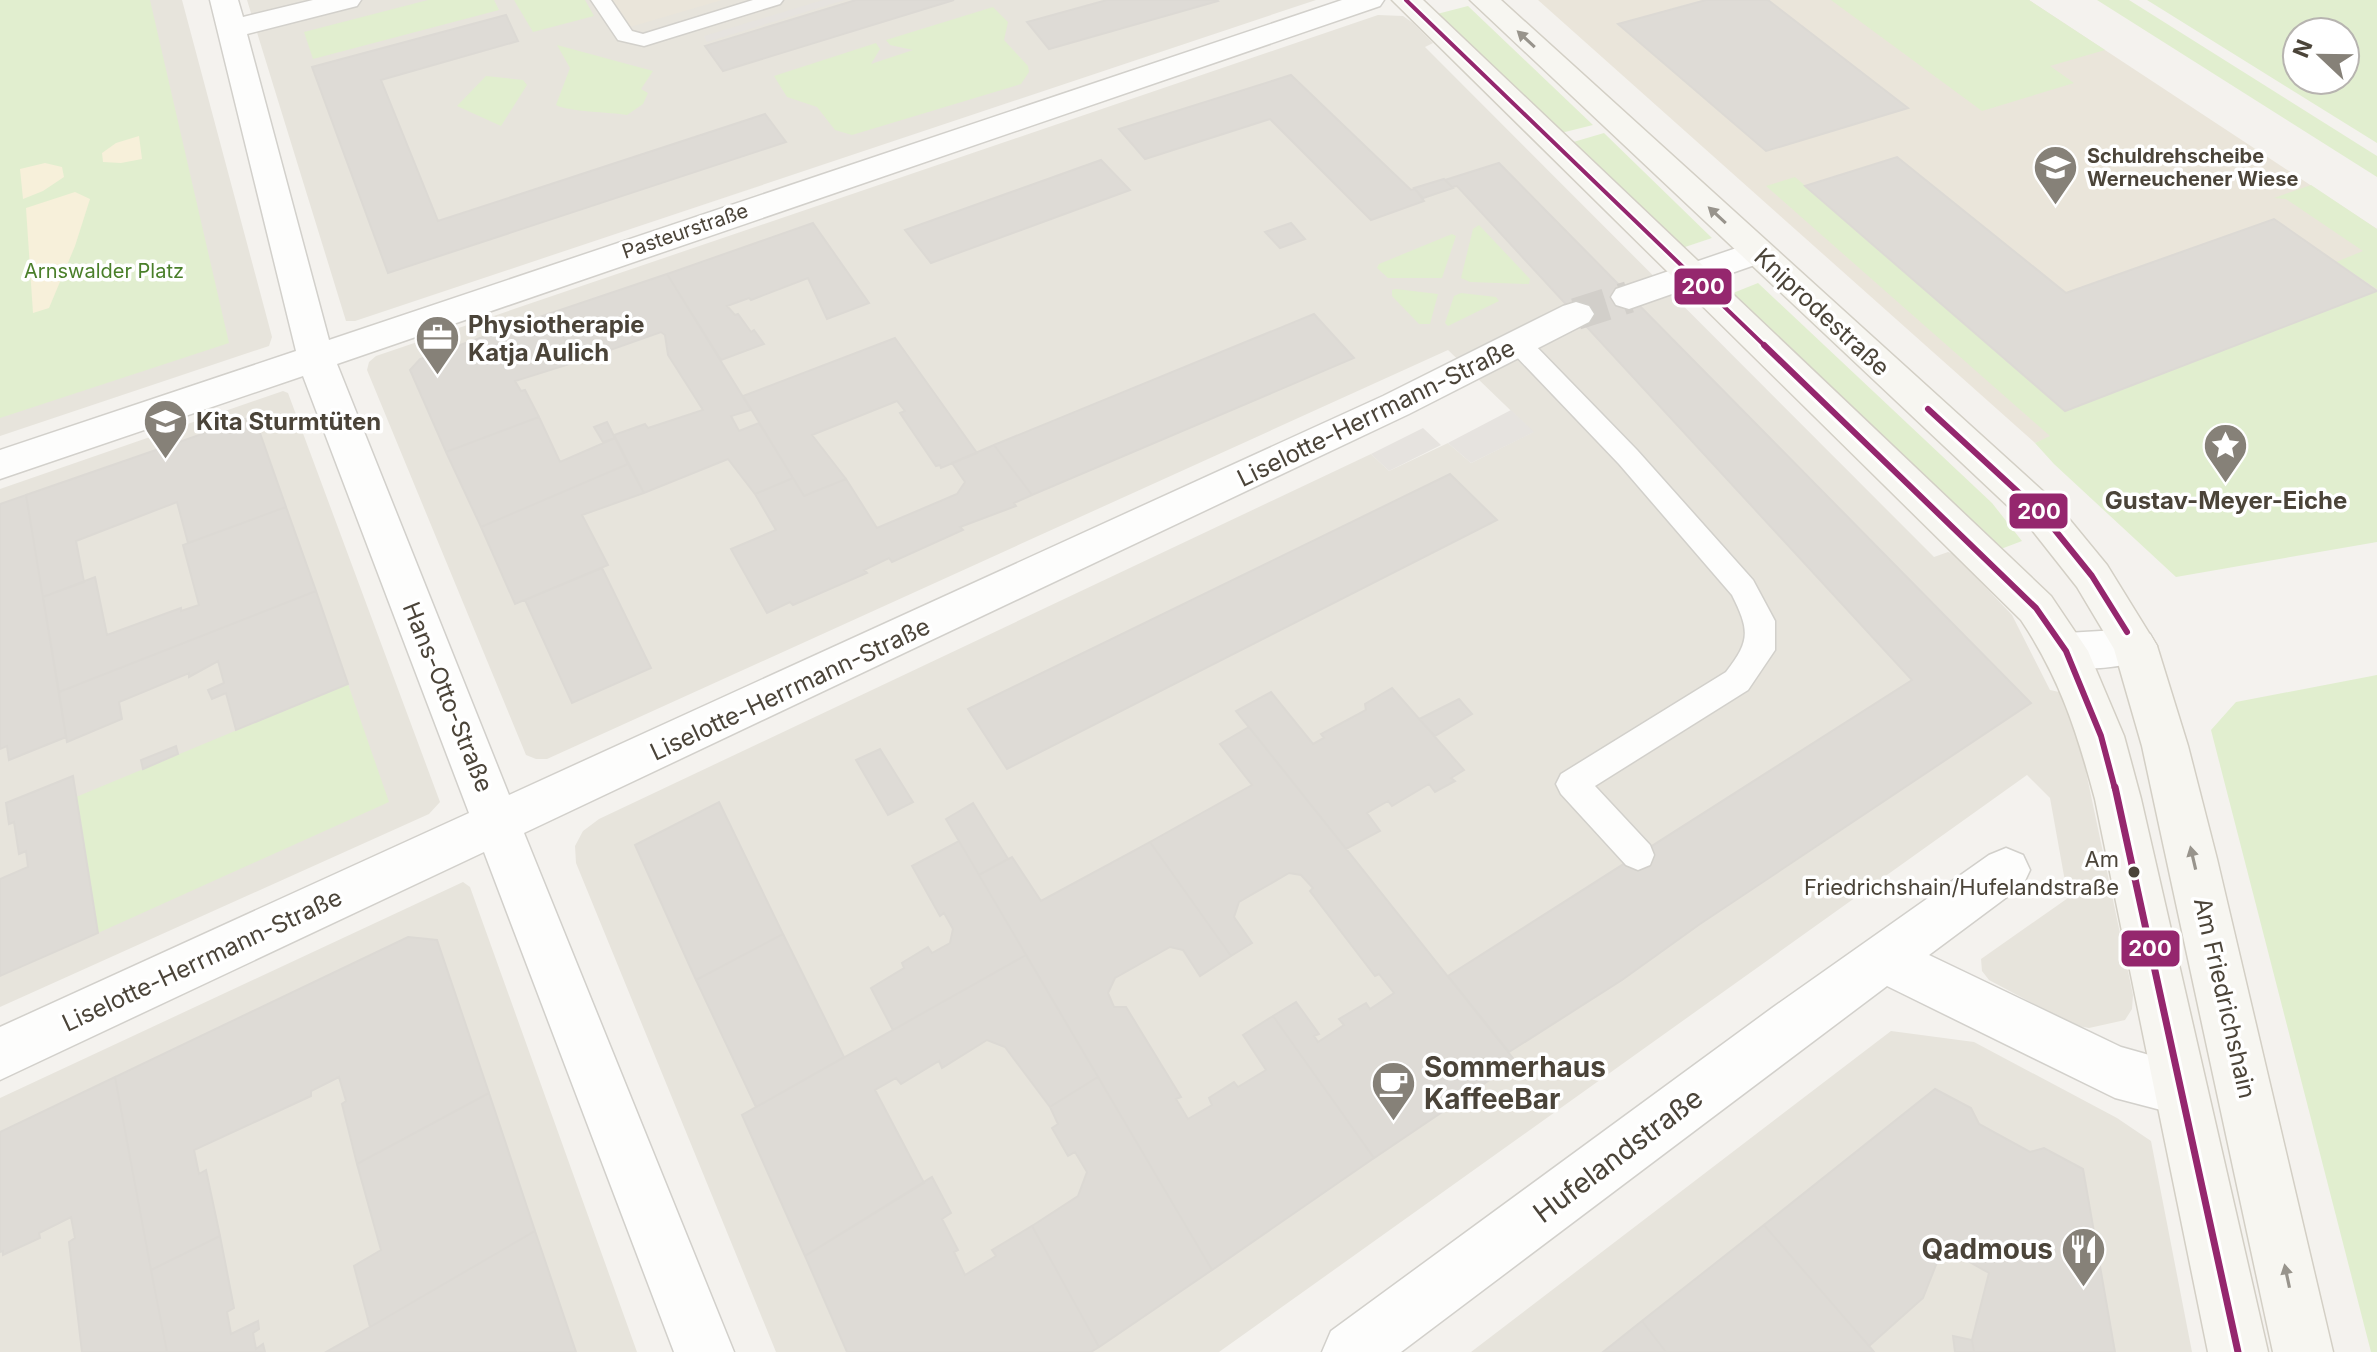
<svg xmlns="http://www.w3.org/2000/svg" width="2377" height="1352" font-family="Inter,sans-serif">
<style>
.residential{fill:#e7e4dc}
.education{fill:#eae5da}
.green{fill:#e1eecf;fill-rule:evenodd}
.sand{fill:#f7f0da}
.parking{fill:#e6e3df}
.building{fill:#dedbd6;stroke:#dcd9d4;stroke-width:2}
.lines{fill:none;stroke-linecap:round;stroke-linejoin:round}
.street-tunnel{stroke:#d2cfca;stroke-width:32;stroke-dasharray:32 16;stroke-linecap:butt}
.lane-casing{stroke:#d2d0cb;stroke-width:3}
.street-casing{stroke:#d2d0cb;stroke-width:3}
.secondary-casing{stroke:#d3cfc5;stroke-width:3}
.lane{fill:#fdfdfc;fill-rule:evenodd}
.street{fill:#fdfdfc;fill-rule:evenodd}
.secondary{fill:#f7f6f1;fill-rule:evenodd}
.bus-1-far2-casing{stroke:#fff;stroke-width:8}
.bus-1-far1-casing{stroke:#fff;stroke-width:12}
.bus-1-casing{stroke:#fff;stroke-width:13}
.bus-1-far2{stroke:#95276e;stroke-width:4}
.bus-1-far1{stroke:#95276e;stroke-width:6}
.bus-1{stroke:#95276e;stroke-width:7}
.oneway{fill:#98948c}
.bus-dot{fill:#4b4439;stroke:#fff;stroke-width:3}
.labels{text-anchor:middle;dominant-baseline:central;stroke-width:7;stroke-linejoin:round;paint-order:stroke}
.far-poi-label{font-size:20px;font-weight:bold;fill:#4b4439;stroke:#fff;text-anchor:start}
.far-street-label{font-size:20px;fill:#4b4439;stroke:#fff}
.far-park-label{font-size:20px;fill:#4a7f2a;stroke:#fff}
.bus-label{font-size:22px;fill:#4b4439;stroke:#fff;text-anchor:end}
.street-label{font-size:24px;fill:#4b4439;stroke:#fff}
.poi-label{font-size:24px;font-weight:bold;fill:#4b4439;stroke:#fff;text-anchor:start}
.near-poi-label{font-size:28px;font-weight:bold;fill:#4b4439;stroke:#fff;text-anchor:start}
.near-street-label{font-size:28px;fill:#4b4439;stroke:#fff}
.line-badge{stroke:#fff;stroke-width:3}
.badge-label{font-size:22px;text-anchor:middle;font-weight:bold;fill:#fff}
</style>
<rect width="100%" height="100%" fill="#f4f2ee"/>
<path class="residential" d="M0,0H182L272,337L269,346L0,436Z
M247,0H1316L355,321H346Z
M1378,15L1403,16L1413,23L1433,43L1425,47L1934,557L1948,552L1954,554L2012,615L2050,690L2059,692L2077,729L2133,995L2132,1009L2125,1020L2089,1028L2073,1025L1989,980L1982,971L1981,959L2068,898L2050,798L2027,775L1219,1352H776L576,863L575,846L583,831L599,819L1371,454L1389,471L1448,443L1471,463L1533,432L1448,350L547,759H536L526,755L367,370L369,362L376,356Z
M283,391L288,393L440,802L429,814L0,1007V489Z
M463,882L470,887L637,1352H0V1098Z
M1891,1031L1974,1042L2117,1118L2151,1141L2192,1352H1471Z"/>
<path class="education" d="M611,0H722L630,27Z
M1538,0H2029L2377,229V309L2035,443Z"/>
<path class="green" d="M0,0H150L229,343L0,418Z
M428,0H494L499,10L313,59L304,32Z
M514,0H585L594,16L533,32Z
M1831,0H2029L2105,50L2050,66L2074,83L1982,111Z
M2097,0H2129L2377,156V177Z
M2147,0H2377V143ZM2345,32V80H2297V32Z
M1468,6L1593,125L1561,133L1437,14Z
M993,7L1008,22L1004,40L1028,66L1029,72L1021,84L852,135L835,130L817,107L787,97L774,76L876,43L880,49L871,64L913,50L890,45L886,40Z
M557,45L653,71L641,89L648,93L643,104L627,115C610,112 568,112 556,105L570,68Z
M486,76L523,80L527,85L501,126L457,106Z
M1604,133L1712,238L1682,248L1570,143Z
M1795,177L2065,411L2377,291V542L2176,577L2054,464L2035,443L2050,436L1766,186Z
M2311,185L2377,229V289L2336,262L2363,251L2286,199L2274,198Z
M1479,225L1530,279L1529,284L1470,282L1461,278L1473,229Z
M1452,234L1456,236L1442,278H1388L1377,268L1379,264Z
M1758,283L1992,503L2022,541L1993,552L1728,295Z
M1396,289L1438,294L1430,324H1419L1392,296V290Z
M1461,293L1496,297L1499,301L1448,326L1445,323L1454,296Z
M2377,675V1352H2371L2211,730L2236,702Z
M348,684L389,802L98,933L76,797Z"/>
<path class="sand" d="M139,136L142,159L121,163L103,162L102,153L116,143Z
M45,163L62,167L64,177L43,191L23,199L20,169Z
M75,192L90,199L75,246L49,308L33,313L26,208Z"/>
<path class="parking" d="M823,0H845L707,42L704,36Z
M1511,410L1534,432L1471,463L1448,443Z
M1423,428L1441,445L1389,471L1371,454Z"/>
<path class="building" d="M856,0H954L723,71L705,46Z
M1107,0H1217L1218,1L1049,49L1027,22Z
M1706,0H1768L1908,108L1766,151L1618,24Z
M506,15L518,41L381,80L438,221L765,114L786,142L388,273L312,67Z
M1291,75L1411,190L1415,189L1424,201L1371,220L1270,119L1145,159L1119,129Z
M1897,157L2066,293L2274,219L2377,291L2065,411L1805,186Z
M1101,160L1130,190L931,263L905,230Z
M1499,163L2031,703L1700,924L1622,980L1509,1052L1448,976L1912,680L1457,186L1452,187L1445,180Z
M1444,179L1453,188L1423,198L1414,188Z
M813,223L869,303L827,319L808,278L751,300L749,298L727,306L735,315L738,314L751,332L754,330L764,344L721,360L667,274Z
M1291,223L1305,239L1280,248L1265,232Z
M667,274L751,410L731,416L739,431L759,423L793,478L755,494L728,459L644,493L614,435L645,424L648,428L703,410L668,355L665,335L661,332L576,362L551,313Z
M551,313L576,362L515,381L521,391L525,390L539,417L446,452L410,370L420,359Z
M1314,314L1354,358L1032,495L994,445Z
M895,338L977,453L941,468L940,465L936,466L900,413L905,411L897,401L812,435L846,479L804,496L743,396Z
M254,416L286,507L188,543L177,502L76,541L84,582L43,597L26,495Z
M539,417L560,462L615,438L628,464L481,527L446,452Z
M607,422L615,438L603,442L594,427Z
M994,445L1032,495L1014,503L1016,506L960,527L963,530L892,562L889,558L864,570L867,573L793,605L790,602L767,613L731,549L776,530L755,494L793,478L804,496L846,479L877,528L957,494L965,482L952,463Z
M628,464L644,493L582,515L608,565L515,604L481,527Z
M1450,474L1497,520L1007,769L968,709Z
M26,495L66,737L9,760L7,746L0,749V504Z
M286,507L316,591L59,692L43,597L95,577L107,635L181,608V611L199,605L183,545Z
M602,568L651,668L572,703L525,600Z
M316,591L348,684L236,730L226,693L212,699L208,690L224,683L218,661L189,677V673L119,702L122,719L67,742L59,692Z
M1392,688L1464,770L1451,778L1455,781L1435,792L1429,784L1392,806L1388,801L1367,813L1380,831L1346,849L1236,711L1271,692L1313,744L1324,738L1321,734L1366,710L1365,704Z
M1459,699L1472,714L1435,736L1419,719Z
M1249,727L1516,1062L1374,1158L1273,1016L1296,1002L1319,1034L1314,1036L1318,1042L1344,1025L1339,1019L1366,1003L1370,1009L1394,993L1379,974L1375,976L1310,891L1313,888L1301,875L1289,873L1239,902L1234,917L1252,943L1231,956L1150,842L1252,785L1220,744Z
M176,746L178,754L143,769L141,760Z
M880,749L913,802L888,815L856,760Z
M73,776L98,933L0,976V879L28,867L26,851L19,854L14,822L9,824L6,803Z
M719,802L783,934L696,980L635,845Z
M973,803L1008,859L979,875L946,819Z
M959,841L1026,955L893,1030L871,988L904,968L902,963L928,947L932,953L950,943L953,929L944,913L940,916L912,866Z
M1150,842L1231,956L1200,976L1183,950L1170,947L1115,978L1108,993L1114,1007H1126L1181,1097L1176,1099L1188,1119L1212,1105L1209,1098L1234,1082L1238,1087L1266,1070L1243,1035L1273,1016L1374,1158L1212,1270L979,875L1012,857L1041,901Z
M783,934L844,1057L756,1107L696,980Z
M408,937L437,940L489,1093L357,1164L342,1104L346,1101L339,1077L311,1091V1096L194,1150L199,1174L206,1170L220,1236L151,1270L115,1077Z
M1026,955L1098,1077L1050,1107L1005,1047L987,1040L942,1068L939,1061L901,1084L896,1078L875,1090L924,1183L805,1256L742,1115Z
M115,1077L151,1270L167,1352H82L69,1242L75,1238L71,1217L39,1233L40,1238L3,1255V1251L0,1252V1132Z
M1098,1077L1212,1270L1099,1347L1032,1226L1078,1196L1087,1172L1075,1152L1068,1156L1052,1128L1058,1124L1050,1107Z
M1935,1089L1971,1108L1979,1124L2030,1152L2044,1148L2083,1169L2115,1352H1974L1972,1340L1989,1273L1943,1247L1923,1298L1869,1346L1764,1225Z
M489,1093L535,1231L370,1327L354,1266L381,1250L357,1164Z
M932,1177L951,1213L942,1219L958,1250L954,1252L965,1275L996,1256L992,1250L1032,1226L1099,1347L1091,1352H847L805,1256Z
M1764,1225L1869,1346L1874,1352H1666L1642,1321Z
M535,1231L576,1352H326L370,1327Z
M220,1236L234,1308L227,1312L231,1334L258,1321L259,1329L253,1333L256,1349L263,1344L265,1352H167L151,1270Z
M1642,1321L1666,1352H1603Z
M1953,1336L1972,1340L1974,1352H1955Z"/>
<g class="lines">
<path class="street-tunnel" d="M1576,314L1629,297"/>
<defs>
<path id="lane" d="M591,0H611L632,31L643,34L753,0H783L780,4L644,46L618,40Z
M1520,337L1529,339L1637,450L1753,580L1775,621V650L1748,690L1595,786L1650,845L1654,855L1650,865L1638,870L1626,865L1561,794L1556,784L1561,774L1726,672C1750,641 1750,631 1732,595L1619,464L1511,351L1508,345L1511,339Z"/>
<path id="street" d="M210,0H238L243,17L313,0H361L357,6L247,34L329,340L1342,0H1384L1380,6L337,364L509,795L1383,396L1563,306L1576,302L1589,306L1594,314L1589,322L1409,414L524,833L734,1352H674L484,852L0,1080V1027L469,813L303,376L0,479V450L296,351Z
M1757,241L1769,244L1774,252L1769,260L1629,309L1616,305L1611,297L1616,289Z
M2135,629L2150,634L2157,646L2150,658C2122,668 2079,673 2051,663L2044,651L2051,639L2066,633Z
M2006,848L2023,855L2030,870L2023,885L1929,955L2121,1047L2199,1069L2207,1088L2199,1107L2180,1115L2115,1098L1887,986L1401,1352H1322L1331,1331L1772,1008L1989,855Z"/>
<path id="secondary" d="M1392,0H1423L2051,596L2088,651L2124,736L2141,799L2268,1352H2208L2095,799C2077,732 2060,678 2021,620Z
M1470,0H1501L2056,503L2107,565L2157,646L2188,746L2217,859L2333,1352H2273L2142,746L2114,649L2077,587L2028,525Z"/>
</defs>
<use href="#lane" class="lane-casing"/>
<use href="#street" class="street-casing"/>
<use href="#secondary" class="secondary-casing"/>
<use href="#lane" class="lane"/>
<use href="#street" class="street"/>
<use href="#secondary" class="secondary"/>
<defs>
<path id="bus-1-far2" d="M1406,0L1766,347"/>
<path id="bus-1-far1" d="M1764,345L2036,608L2066,651L2101,736L2115,789
M1928,409L2042,514L2092,576L2127,632"/>
<path id="bus-1" d="M2115,787L2238,1352"/>
</defs>
<use href="#bus-1-far2" class="bus-1-far2-casing"/>
<use href="#bus-1-far1" class="bus-1-far1-casing"/>
<use href="#bus-1" class="bus-1-casing"/>
<use href="#bus-1-far2" class="bus-1-far2"/>
<use href="#bus-1-far1" class="bus-1-far1"/>
<use href="#bus-1" class="bus-1"/>
</g>
<defs><path id="oneway-solid" d="M-6-.8H1V-3.2L6.5 0L1 3.2V.8H-6Z" transform="scale(2)"/></defs>
<g class="oneway">
<use href="#oneway-solid" transform="translate(1526 39) rotate(-137)"/>
<use href="#oneway-solid" transform="translate(1717 215) rotate(-137)"/>
<use href="#oneway-solid" transform="translate(2193 858) rotate(-103)"/>
<use href="#oneway-solid" transform="translate(2287 1276) rotate(-102)"/>
</g>
<defs>
<symbol id="school-pin" viewBox="-11 -11 22 30"><path d="M0 17L-7.5 6A9.5 9.5 0 1 1 7.5 6Z" fill="#868178" stroke="#fff"/><path d="M0-5L7-2L0 1L-7-2ZM-4 1L0 2.5L4 1V4Q0 6-4 4Z" fill="#fff"/></symbol>
<symbol id="office-pin" viewBox="-11 -11 22 30"><path d="M0 17L-7.5 6A9.5 9.5 0 1 1 7.5 6Z" fill="#868178" stroke="#fff"/><path d="M-6-3h4V-5.5h4V-3h4V5H-6ZM-1-4.5V-3h2v-1.5ZM-6 0V1H6V0Z" fill="#fff"/></symbol>
<symbol id="sight-pin" viewBox="-11 -11 22 30"><path d="M0 17L-7.5 6A9.5 9.5 0 1 1 7.5 6Z" fill="#868178" stroke="#fff"/><path d="M0-6L1.8-2.2L6-1.7L2.9 1.2L3.7 5.4L0 3.3L-3.7 5.4L-2.9 1.2L-6-1.7L-1.8-2.2Z" fill="#fff"/></symbol>
<symbol id="cafe-pin" viewBox="-11 -11 22 30"><path d="M0 17L-7.5 6A9.5 9.5 0 1 1 7.5 6Z" fill="#868178" stroke="#fff"/><path d="M-5.5-4.5H6V0H3Q3 3.5 0 3.5H-2.5Q-5.5 3.5-5.5 0ZM3-3.2v2h1.7v-2ZM-6 4.5H4V6H-6Z" fill="#fff"/></symbol>
<symbol id="restaurant-pin" viewBox="-11 -11 22 30"><path d="M0 17L-7.5 6A9.5 9.5 0 1 1 7.5 6Z" fill="#868178" stroke="#fff"/><path d="M-5-6h1v4h1v-4h1v4h1v-4h1v5L-1.5 .5V6h-2V.5L-5-1ZM5-6V6H3V1.5H1.5Q1.5-4 5-6Z" fill="#fff"/></symbol>
</defs>
<g fill-rule="evenodd">
<use href="#school-pin" x="2030" y="142" width="51" height="69"/>
<use href="#office-pin" x="412" y="312" width="51" height="69"/>
<use href="#school-pin" x="140" y="396" width="51" height="69"/>
<use href="#sight-pin" x="2200" y="420" width="51" height="69"/>
<use href="#cafe-pin" x="1368" y="1058" width="51" height="69"/>
<use href="#restaurant-pin" x="2058" y="1224" width="51" height="69"/>
</g>
<circle class="bus-dot" cx="2134" cy="872" r="7"/>
<g class="labels">
<g class="far-poi-label">
<text x="2087" y="156">Schuldrehscheibe<tspan x="2087" dy="23">Werneuchener Wiese</tspan></text>
</g>
<g class="far-street-label">
<text transform="translate(685 231) rotate(-19)">Pasteurstraße</text>
</g>
<g class="far-park-label">
<text x="104" y="271">Arnswalder Platz</text>
</g>
<g class="bus-label">
<text x="2119" y="859">Am<tspan x="2119" dy="28">Friedrichshain/Hufelandstraße</tspan></text>
</g>
<g class="street-label">
<text transform="translate(1822 312) rotate(43)">Kniprodestraße</text>
<text transform="translate(1376 413) rotate(-26)">Liselotte-Herrmann-Straße</text>
<text transform="translate(790 689) rotate(-25)">Liselotte-Herrmann-Straße</text>
<text transform="translate(448 697) rotate(68)">Hans-Otto-Straße</text>
<text transform="translate(202 960) rotate(-25)">Liselotte-Herrmann-Straße</text>
<text transform="translate(2225 998) rotate(77)">Am Friedrichshain</text>
</g>
<g class="poi-label">
<text x="468" y="324">Physiotherapie<tspan x="468" dy="28">Katja Aulich</tspan></text>
<text x="196" y="421">Kita Sturmtüten</text>
<text x="2226" y="500" text-anchor="middle">Gustav-Meyer-Eiche</text>
</g>
<g class="near-poi-label">
<text x="1424" y="1067">Sommerhaus<tspan x="1424" dy="32">KaffeeBar</tspan></text>
<text x="2053" y="1249" text-anchor="end">Qadmous</text>
</g>
<g class="near-street-label">
<text transform="translate(1618 1155) rotate(-37)">Hufelandstraße</text>
</g>
</g>
<g class="line-badge">
<rect x="1673" y="267" width="60" height="39" rx="8" fill="#95276e"/>
<rect x="2008" y="492" width="61" height="38" rx="8" fill="#95276e"/>
<rect x="2120" y="929" width="61" height="39" rx="8" fill="#95276e"/>
</g>
<g class="badge-label">
<text x="1703" y="294">200</text>
<text x="2039" y="519">200</text>
<text x="2150" y="956">200</text>
</g>
<g transform="translate(2321 56) rotate(292)"><circle r="38" fill="#ffffff" stroke="#b7b4b0" stroke-width="2"/>
<path d="M0-6L14 30L0 20L-14 30Z" fill="#868178"/>
<text y="-12" font-size="22" font-weight="bold" text-anchor="middle" fill="#4b4439">N</text>
</g>
</svg>
